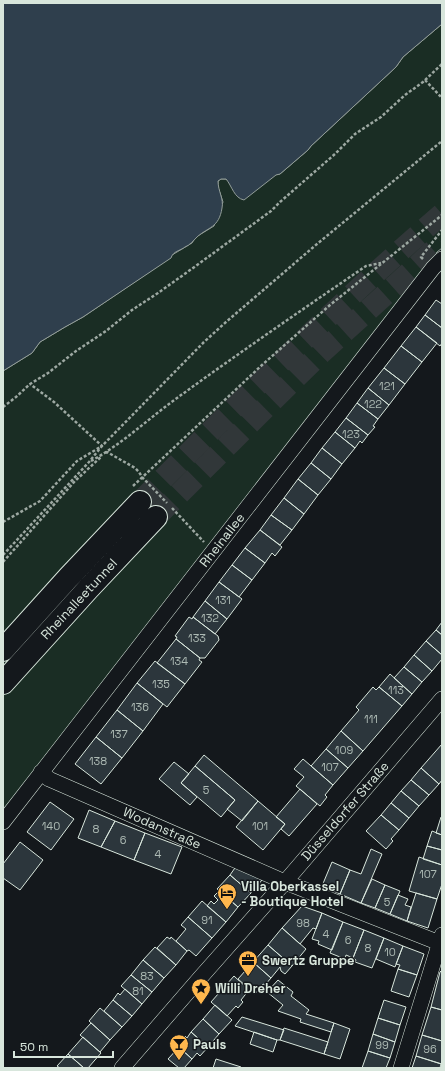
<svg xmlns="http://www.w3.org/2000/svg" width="445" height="1071" font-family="'Space Grotesk',sans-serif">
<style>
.green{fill:#1a2d24;stroke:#939e99}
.water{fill:#2f3f4d;stroke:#939e99}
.building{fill:#2c363c;stroke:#d8e6dc}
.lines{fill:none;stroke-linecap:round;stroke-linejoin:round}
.highway-tunnel{stroke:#313739;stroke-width:22;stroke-dasharray:22 11;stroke-linecap:butt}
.minor-casing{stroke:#d8e6dc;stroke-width:16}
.highway-casing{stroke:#d8e6dc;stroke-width:24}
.path{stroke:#9da8a2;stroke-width:2.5;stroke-dasharray:3 2;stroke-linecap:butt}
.minor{stroke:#14181c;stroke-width:15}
.highway{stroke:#14181c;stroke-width:22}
.labels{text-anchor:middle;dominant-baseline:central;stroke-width:3;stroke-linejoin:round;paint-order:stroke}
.number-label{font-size:11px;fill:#adbab4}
.street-label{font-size:13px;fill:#d8e6dc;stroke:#14181c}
.poi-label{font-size:13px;font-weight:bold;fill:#d8e6dc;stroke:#14181c;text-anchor:start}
</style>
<rect width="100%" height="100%" fill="#14181c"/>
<path class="green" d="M442,24V248L437,252L3,814V371L32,353L40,342L65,327L83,317L170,258L172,255L192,243L196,237L214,226L223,202L218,187V181L221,179H226L228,181L280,174L308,150L311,146L396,67L403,57Z"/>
<path class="water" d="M3,3H442V24L403,57L396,67L311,146L308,150L280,174L276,175L244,200C234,198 232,186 226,179H221L218,181C218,191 224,199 222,208C219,228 208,227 197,237C193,241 190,245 185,247C180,251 173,251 171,258L83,317L65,327L40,342L32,353L3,371Z"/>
<path class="building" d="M436,300L442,304V328L425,315Z
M425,315L442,328V343L440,346L416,327Z
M416,327L437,343L422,362L401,346Z
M401,346L422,362L405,384L384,368Z
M384,368L405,384L389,405L368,388Z
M368,388L389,405L378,419L357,403Z
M357,403L378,419L373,426L375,427L368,435L346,418Z
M346,418L368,435L362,443L360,441L355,448L335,432Z
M335,432L355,448L342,464L322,448Z
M322,448L342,464L331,479L311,463Z
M311,463L331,479L318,495L298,479Z
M298,479L318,495L304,514L284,498Z
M284,498L304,514L292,530L271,515Z
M271,515L292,530L280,545L260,530Z
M260,530L282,547L275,556L272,553L265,563L245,548Z
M245,548L265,563L252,580L232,565Z
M232,565L252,580L239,597L219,582Z
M219,582L242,599L227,619L205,601Z
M205,601L227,619L215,634L193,617Z
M189,617L192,619L193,617L218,636L219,640L205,658H200L176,639L177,637L175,636Z
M442,622V635L436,630Z
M436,630L442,635V655L426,641Z
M176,639L200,658L199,660L202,662L185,684L157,663Z
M426,641L442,655V659L432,671L414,655Z
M414,655L432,671L422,682L404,667Z
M155,661L185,684L167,707L137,683Z
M404,667L422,682L412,694L394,678Z
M390,674L412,694L402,706L379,687Z
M137,683L163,704L143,731L117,710Z
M373,687L376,690L379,687L402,706L363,751L341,731L359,710L356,707Z
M117,710L143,731L122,758L96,737Z
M341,731L363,751L348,768L326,749Z
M96,737L122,758L101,784L75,764Z
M442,744V780L439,784L421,768Z
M326,749L348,768L333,785L311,766Z
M204,755L258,801L242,821L227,809L235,800L195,766Z
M303,759L333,785L325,795L327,797L320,806L296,786L304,777L294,769Z
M174,762L189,774L181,783L197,797L190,805L159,779Z
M195,766L235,800L221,817L181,783Z
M421,768L439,784L429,795L411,780Z
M411,780L429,795L419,806L401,791Z
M300,789L317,804L289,836L281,829L285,824L276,817Z
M401,791L419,806L409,818L391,803Z
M258,801L285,824L263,850L236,827Z
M50,802L74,819L51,850L27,832Z
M391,803L409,818L399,830L381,815Z
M89,810L115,821L101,847L78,838Z
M381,815L399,830L391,839L393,841L386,849L366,831Z
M441,817H442V835L436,833Z
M115,821L145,833L134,860L101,847Z
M432,831L442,835V850L427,846Z
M145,833L182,847L171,874L134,860Z
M20,842L43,860L20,890L3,878V864Z
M427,846L442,850V865L423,859Z
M371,849L382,854L361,903L340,894L350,870L361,874Z
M419,857L442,865V884L437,899L409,891Z
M332,862L350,870L340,894L322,886Z
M237,865L262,880L251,893L230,875Z
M230,875L251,893L238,907L217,889Z
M372,879L385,885L375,908L361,903Z
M385,885L400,891L390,914L375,908Z
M219,891L238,907L226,922L207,906L211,901L214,904L218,900L214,896Z
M416,893L437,899L428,928L407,921Z
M398,895L408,899L405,905L411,907L407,921L390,914Z
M202,901L226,922L212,938L188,917Z
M302,906L322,913L316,929L313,928L300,944L282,928Z
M322,913L343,922L332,950L318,944L319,941L312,939Z
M188,917L212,938L196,956L189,950L187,951L176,941L186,929L181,925Z
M343,922L364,930L353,958L346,955L345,959L330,953Z
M282,928L306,949L292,966L268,945Z
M364,930L384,938L372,968L355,962L356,960L353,958Z
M167,937L170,939L171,937L187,951L176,965L157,948Z
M384,938L403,946L395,967L376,959Z
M268,945L292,966L285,974L281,971L280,967L271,978L253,962Z
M403,946L424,954L417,975L398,969L400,965L396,964Z
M155,947L176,965L164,978L143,960Z
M143,960L164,978L152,992L131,975Z
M253,962L271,978L265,985L263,984L255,994L238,979Z
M398,969L417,975L409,997L391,991Z
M442,970V1010L431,1007L440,972Z
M131,975L152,992L142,1004L121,986Z
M234,976L249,990L241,1000L243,1002L238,1008L236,1006L227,1016L211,1002Z
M278,980L293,992L291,996L309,1010L306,1014L334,1023L331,1032L300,1022L301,1019L278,1011L283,1005L267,992Z
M125,989L142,1004L132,1016L113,1000L118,993L120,995Z
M113,1000L132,1016L122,1027L104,1011Z
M384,1000L406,1007L400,1025L378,1018Z
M215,1005L232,1020L219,1034L203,1019Z
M431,1007L442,1010V1041L422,1035Z
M100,1008L122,1027L110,1040L89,1021Z
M242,1017L284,1030L280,1040H277L235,1026Z
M378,1018L400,1025L395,1042L373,1034Z
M203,1019L219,1034L208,1047L191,1032Z
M91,1023L110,1040L100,1052L80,1035Z
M334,1023L350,1029L340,1059L324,1054Z
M284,1028L328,1042L324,1054L280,1040Z
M191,1032L208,1047L200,1056L197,1053L192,1059L179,1047L181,1044L180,1043L185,1036L187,1038Z
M254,1032L277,1040L273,1052L250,1044Z
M373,1034L395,1042L390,1058L368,1051Z
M422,1035L442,1041V1064L416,1056Z
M83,1037L101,1053L88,1068H84L68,1054Z
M179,1047L192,1059L184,1068H179L168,1059Z
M368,1051L390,1058L386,1068H362Z
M68,1054L84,1068H60L57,1066Z
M416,1056L441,1064L440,1068H412Z
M216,1059L241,1067V1068H213Z"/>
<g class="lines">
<path class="highway-tunnel" d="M140,502C238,403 337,305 442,214
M156,517L266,407L322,352L442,243"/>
<defs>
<path id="minor" d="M41,772L49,779L285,882L442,944
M3,822L433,268L442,259
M122,1068L200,978L285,882L442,699
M401,1068L442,935"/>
<path id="highway" d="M3,650L68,578L140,502
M3,683L88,589L156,517"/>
</defs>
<use href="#minor" class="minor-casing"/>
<use href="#highway" class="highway-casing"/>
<path class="path" d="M425,80L442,98
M423,259L421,257L442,230
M3,407L16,397L30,384L48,373L76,351L106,331L132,310L158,293L193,268L271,211L280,202L335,154L355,134L381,117L405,95L423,82L442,64
M106,453L107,452L135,468L139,472L142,477L167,503
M91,461C122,444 148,419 177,398C239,353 303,309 366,266L381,263
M133,486L262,365L330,305L442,215
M172,508L204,542
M3,522L40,501L77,461L102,446L54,402L30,384
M3,555L89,462L102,446L204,342L226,322L317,244L442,141
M3,562L75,481L102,456"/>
<use href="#minor" class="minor"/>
<use href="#highway" class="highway"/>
</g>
<defs>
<symbol id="hotel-pin" viewBox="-11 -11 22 30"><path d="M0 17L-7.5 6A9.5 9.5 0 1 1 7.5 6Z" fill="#ffb74d" stroke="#14181c"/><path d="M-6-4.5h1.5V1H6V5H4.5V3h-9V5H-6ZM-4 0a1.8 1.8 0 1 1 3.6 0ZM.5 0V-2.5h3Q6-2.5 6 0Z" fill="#111"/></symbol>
<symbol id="office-pin" viewBox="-11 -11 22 30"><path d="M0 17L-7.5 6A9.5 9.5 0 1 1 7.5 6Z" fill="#ffb74d" stroke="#14181c"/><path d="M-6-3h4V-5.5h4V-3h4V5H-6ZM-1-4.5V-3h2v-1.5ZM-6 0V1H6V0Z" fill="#111"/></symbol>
<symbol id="sight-pin" viewBox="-11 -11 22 30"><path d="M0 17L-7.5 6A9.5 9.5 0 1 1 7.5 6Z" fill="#ffb74d" stroke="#14181c"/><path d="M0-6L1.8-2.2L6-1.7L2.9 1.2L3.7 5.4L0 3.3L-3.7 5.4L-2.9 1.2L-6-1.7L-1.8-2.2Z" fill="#111"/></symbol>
<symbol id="bar-pin" viewBox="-11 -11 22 30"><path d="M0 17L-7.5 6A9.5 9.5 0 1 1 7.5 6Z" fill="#ffb74d" stroke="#14181c"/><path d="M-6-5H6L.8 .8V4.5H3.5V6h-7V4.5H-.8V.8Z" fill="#111"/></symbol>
</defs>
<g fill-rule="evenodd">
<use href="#hotel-pin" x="216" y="882" width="22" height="30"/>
<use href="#office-pin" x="237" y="949" width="22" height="30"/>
<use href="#sight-pin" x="190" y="977" width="22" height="30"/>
<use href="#bar-pin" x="168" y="1033" width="22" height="30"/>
</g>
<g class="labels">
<g class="number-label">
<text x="387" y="386">121</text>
<text x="373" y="404">122</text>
<text x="351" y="434">123</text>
<text x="223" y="600">131</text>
<text x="210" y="618">132</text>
<text x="197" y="638">133</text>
<text x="179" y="661">134</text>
<text x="161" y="684">135</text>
<text x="396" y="690">113</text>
<text x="140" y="707">136</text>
<text x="371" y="719">111</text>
<text x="119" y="734">137</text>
<text x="344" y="750">109</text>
<text x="98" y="761">138</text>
<text x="330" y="767">107</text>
<text x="206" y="790">5</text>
<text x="51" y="826">140</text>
<text x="260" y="826">101</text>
<text x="96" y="829">8</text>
<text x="123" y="840">6</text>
<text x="158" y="854">4</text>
<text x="428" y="874">107</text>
<text x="387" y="902">5</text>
<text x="207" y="920">91</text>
<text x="303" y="923">98</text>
<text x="326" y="934">4</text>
<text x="348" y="940">6</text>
<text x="368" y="948">8</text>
<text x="390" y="952">10</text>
<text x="147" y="976">83</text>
<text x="138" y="991">81</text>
<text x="382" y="1045">99</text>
<text x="430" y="1049">96</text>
</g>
<g class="street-label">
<text transform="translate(222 540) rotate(-52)">Rheinallee</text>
<text transform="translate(79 599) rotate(-47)">Rheinalleetunnel</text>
<text transform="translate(345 811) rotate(-49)">Düsseldorfer Straße</text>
<text transform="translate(162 828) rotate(24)">Wodanstraße</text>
</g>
<g class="poi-label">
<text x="241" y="886">Villa Oberkassel<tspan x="241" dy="15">- Boutique Hotel</tspan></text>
<text x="262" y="960">Swertz Gruppe</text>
<text x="215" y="988">Willi Dreher</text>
<text x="193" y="1044">Pauls</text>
</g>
</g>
<rect width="445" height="1071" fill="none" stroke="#d8e6dc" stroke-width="8"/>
<path d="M14 1051v6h99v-6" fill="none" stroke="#d8e6dc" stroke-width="2"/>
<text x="20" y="1051" font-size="12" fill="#d8e6dc" stroke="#14181c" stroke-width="3" paint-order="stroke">50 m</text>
</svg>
